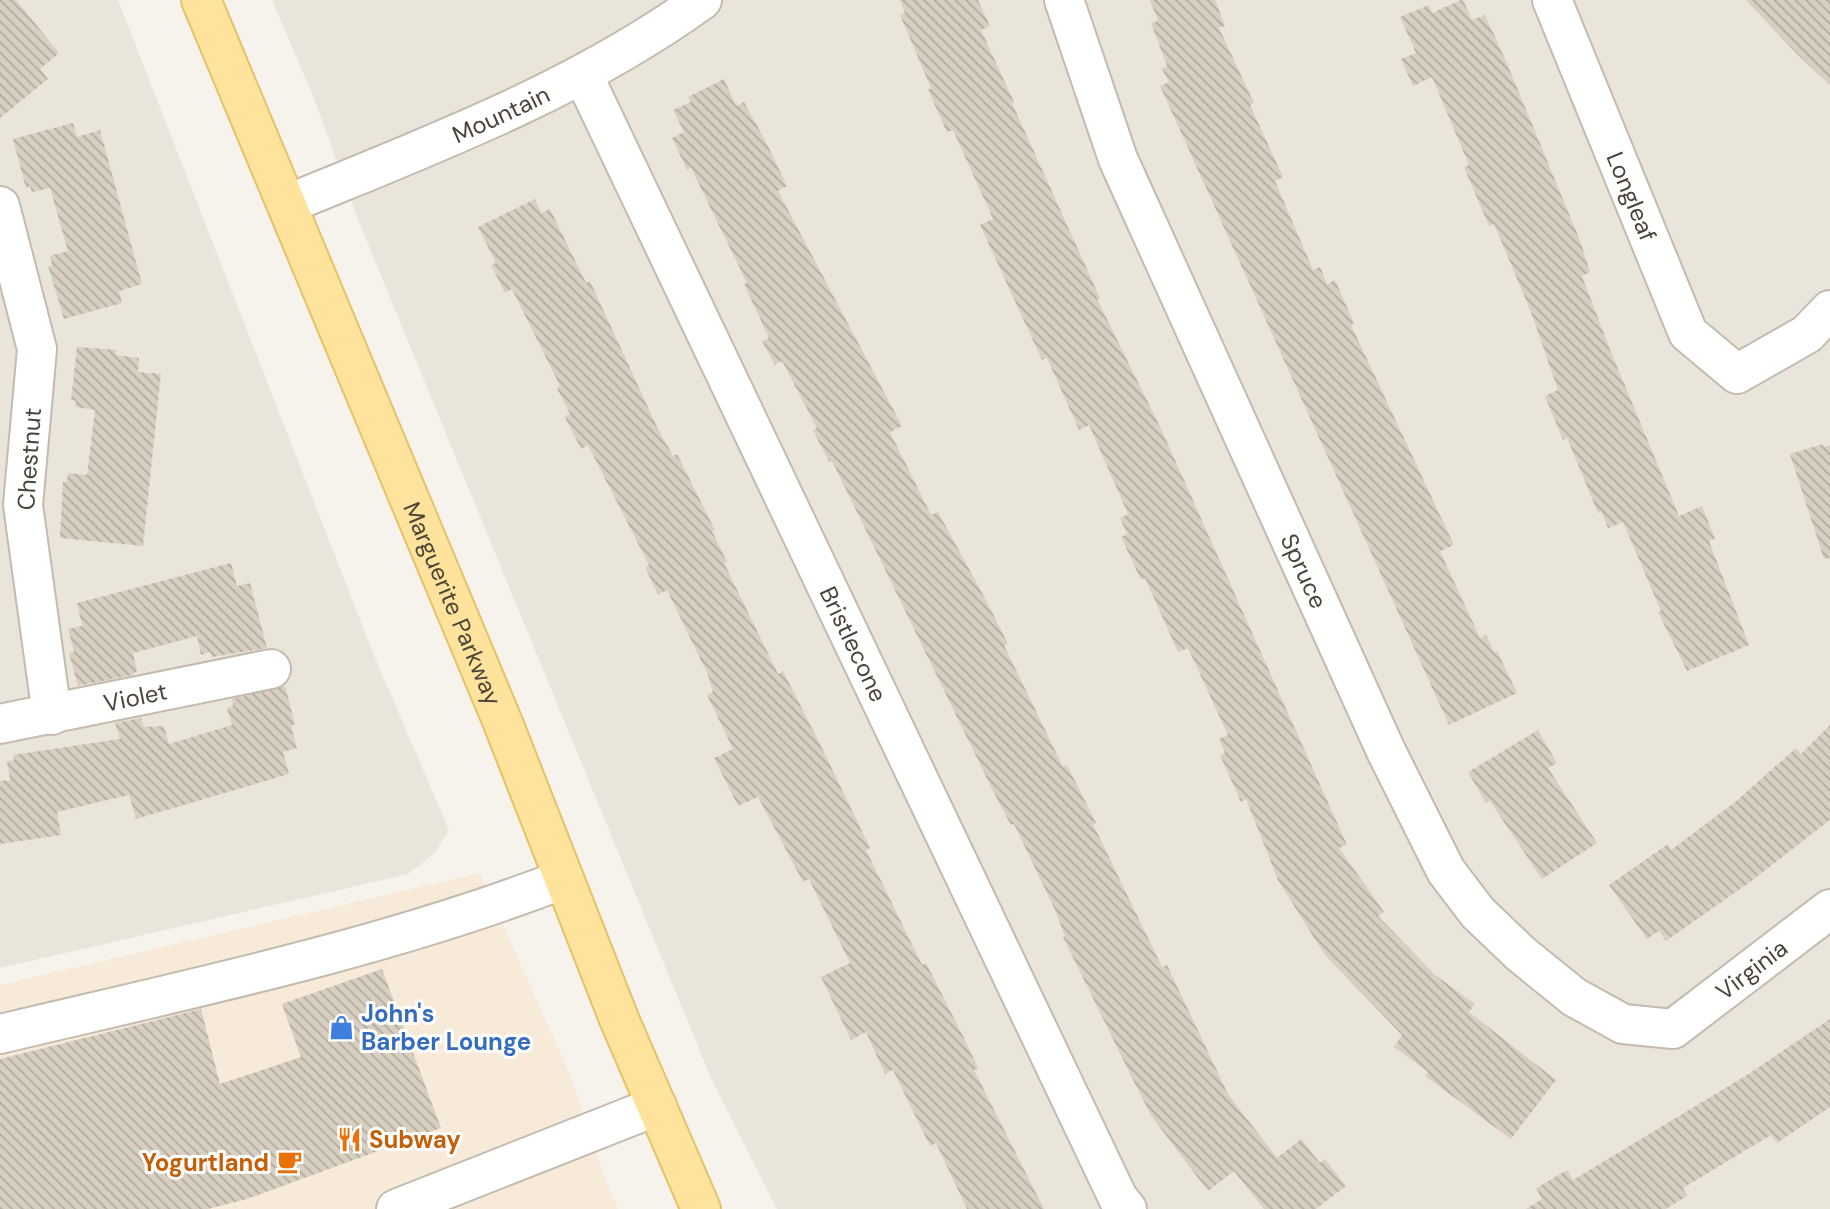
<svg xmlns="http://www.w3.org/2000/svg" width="1830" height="1209" font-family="'DM Sans',sans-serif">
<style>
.residential{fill:#eae5da}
.commercial{fill:#f7ead8}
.building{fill:url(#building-back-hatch)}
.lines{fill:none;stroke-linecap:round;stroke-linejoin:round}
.minor-casing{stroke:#c2bbae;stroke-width:42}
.major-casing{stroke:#e6c16a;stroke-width:42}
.minor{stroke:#fff;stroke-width:38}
.major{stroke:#ffe39c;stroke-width:38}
.labels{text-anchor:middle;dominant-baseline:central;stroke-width:6;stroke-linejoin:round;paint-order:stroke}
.street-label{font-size:24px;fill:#4b4439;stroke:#fff}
.shop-label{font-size:24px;font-weight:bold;fill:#366cbe;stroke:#fff;text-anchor:start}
.food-label{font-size:24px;font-weight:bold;fill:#c56008;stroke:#fff;text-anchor:start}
</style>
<defs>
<pattern id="building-back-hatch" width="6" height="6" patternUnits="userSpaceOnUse" patternTransform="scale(1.75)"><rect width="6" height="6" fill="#d8cfc1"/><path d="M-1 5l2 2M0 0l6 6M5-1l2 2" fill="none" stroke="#b1aa9e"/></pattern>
</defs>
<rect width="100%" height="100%" fill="#f6f3ec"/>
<path class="residential" d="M0,0H118L373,653L449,830L435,853L408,874L0,968Z
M272,0H1830V1209H777L711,1078L359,222L313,96Z"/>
<path class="commercial" d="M480,873L572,1079L600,1165L618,1209H0V985Z"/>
<path class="building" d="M0,0H16L59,53L40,69L48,79L0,118Z
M900,0H978L990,26L981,30L1014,102L1012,103L1100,298L1097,299L1162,431L1347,845L1339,848L1384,912L1378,916L1435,975L1475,1004L1469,1012L1556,1080L1511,1139L1425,1076L1428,1072L1394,1047L1402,1035L1324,954L1278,880L1246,799L1241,802L1220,755L1225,753L1219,739L1228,735L1188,648L1178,652L1145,578L1141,580L1121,537L1127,534L1120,518L1128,514L1089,425L1079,430L1047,358L1042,360L980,225L993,219L953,130L947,132L928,90L931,88L900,15L905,13Z
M1150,0H1215L1225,26L1219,28L1254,103L1250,105L1283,177L1275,181L1313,270L1320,267L1327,284L1335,280L1354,323L1351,325L1454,545L1440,551L1480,638L1486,635L1494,652L1497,651L1517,693L1449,725L1160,86L1169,82L1162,69L1167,66L1151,23L1158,21Z
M1461,0H1463L1472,20L1485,15L1506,61L1581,243L1590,272L1582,276L1611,352L1679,516L1702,506L1715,539L1709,541L1749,645L1687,671L1658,612L1661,611L1623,522L1608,528L1601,511L1598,513L1567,438L1563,440L1545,396L1558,390L1531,312L1494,224L1489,226L1464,167L1469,165L1432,77L1413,86L1401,59L1416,53L1400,17L1429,5L1432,13Z
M1746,0H1830V85L1797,54Z
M724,79L736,106L744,102L767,144L787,186L778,191L902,426L890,432L931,515L938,512L987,602L1008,644L1004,645L1063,767L1067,765L1096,823L1093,824L1119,878L1162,967L1167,965L1228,1094L1277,1158L1301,1139L1320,1163L1325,1159L1346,1186L1316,1209H1264L1234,1171L1208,1191L1152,1117L1134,1082L1063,937L1065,936L1055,910L1014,824L1011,825L996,797L832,461L829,462L813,430L817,428L782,361L775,365L762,341L769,338L744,284L747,283L691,168L687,170L672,138L684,132L673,110L691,102L688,97Z
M73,123L77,137L100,130L142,284L119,291L122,303L64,319L48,266L52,265L50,256L68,251L50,188L32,192L30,186L26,188L13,139Z
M535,199L541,213L550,209L586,283L590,281L658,429L673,456L677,454L715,530L712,531L727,562L724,563L778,674L783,671L821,746L870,848L866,850L922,965L926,963L963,1036L978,1068L974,1070L1044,1209H967L936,1143L930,1146L893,1070L885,1074L866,1032L851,1040L821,977L850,963L809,879L803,882L758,797L738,806L714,758L733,749L707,695L713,692L708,675L667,590L658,595L645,567L649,565L588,445L581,449L565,417L570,414L557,388L560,386L512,289L505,293L491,265L496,263L478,227Z
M77,347L117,350L116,355L139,358L138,372L161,374L143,546L60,538L63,482H67L68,473L87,475L95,410L75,407L76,401L71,400Z
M1823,444L1824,447L1830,445V558L1824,559L1790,454Z
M231,563L237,586L250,583L267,648L212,657L210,652L201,655L197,636L133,653L137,671L132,675L78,686L69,653L74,652L68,629L82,626L77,603Z
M285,686L295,724L291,726L297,748L283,752L289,774L136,819L129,795L57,812L61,835L0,844V781L10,780L7,761L14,760L13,755L120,739L115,723L141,718L144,727L164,726L169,744L232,725L227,708L233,706L232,699Z
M1830,725V820L1750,882L1666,941L1659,931L1647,939L1609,885L1668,844L1671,850L1735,802L1796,748L1801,754Z
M1538,730L1557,763L1548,768L1597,843L1542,879L1490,801L1486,803L1468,772Z
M382,969L441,1128L247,1199L208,1209H0V1059L201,1009L220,1084L301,1057L282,1004Z
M1830,1019V1107L1777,1143L1771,1135L1683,1188L1687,1196L1666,1209H1526L1542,1199L1536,1188L1567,1170L1573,1180L1747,1075Z"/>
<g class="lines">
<defs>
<g id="minor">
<path id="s1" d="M1064,0L1118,159L1386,751L1446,871L1478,913L1521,954L1574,997L1623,1024L1673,1029L1830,909"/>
<path id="s2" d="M1552,0L1688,333L1737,374L1807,334L1830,310"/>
<path id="s3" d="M583,75L1118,1198L1127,1209"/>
<path id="s4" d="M288,204C431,145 576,91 702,0"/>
<path d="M0,206L37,349L23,505L52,715"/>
<path id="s5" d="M0,724L271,669"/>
<path d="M0,1034C189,989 382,949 564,879"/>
<path d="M396,1209L657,1106"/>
</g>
<g id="major">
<path id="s6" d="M201,0L503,723L619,1019L701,1209"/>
</g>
</defs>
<use href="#minor" class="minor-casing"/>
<use href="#major" class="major-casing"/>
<use href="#minor" class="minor"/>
<use href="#major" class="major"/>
</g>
<defs>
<symbol id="shop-bare" viewBox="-9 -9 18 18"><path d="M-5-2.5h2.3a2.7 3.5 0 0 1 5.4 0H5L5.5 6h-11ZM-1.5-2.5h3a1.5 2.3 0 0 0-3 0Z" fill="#3f7fe0" stroke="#fff" stroke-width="2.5" paint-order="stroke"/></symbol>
<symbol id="restaurant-bare" viewBox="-9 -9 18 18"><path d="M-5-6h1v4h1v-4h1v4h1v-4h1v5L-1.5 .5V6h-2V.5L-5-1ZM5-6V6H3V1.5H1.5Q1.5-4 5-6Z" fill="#e8710a" stroke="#fff" stroke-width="2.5" paint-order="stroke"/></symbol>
<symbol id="cafe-bare" viewBox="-9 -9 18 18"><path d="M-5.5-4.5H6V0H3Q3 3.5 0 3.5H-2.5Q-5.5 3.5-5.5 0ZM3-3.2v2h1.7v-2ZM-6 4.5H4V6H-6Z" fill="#e8710a" stroke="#fff" stroke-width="2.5" paint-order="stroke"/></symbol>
</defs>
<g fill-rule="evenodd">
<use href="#shop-bare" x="324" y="1010" width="35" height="35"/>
<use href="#restaurant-bare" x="332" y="1122" width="35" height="35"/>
<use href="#cafe-bare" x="272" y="1144" width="35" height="35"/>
</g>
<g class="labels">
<g class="street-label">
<text stroke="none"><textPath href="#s4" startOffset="231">Mountain</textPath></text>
<text stroke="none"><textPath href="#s2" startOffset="212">Longleaf</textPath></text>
<text transform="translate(29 459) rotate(-86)">Chestnut</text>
<text stroke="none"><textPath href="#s1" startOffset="620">Spruce</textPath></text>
<text stroke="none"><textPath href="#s6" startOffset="654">Marguerite Parkway</textPath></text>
<text stroke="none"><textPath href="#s3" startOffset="630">Bristlecone</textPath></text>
<text stroke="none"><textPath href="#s5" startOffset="138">Violet</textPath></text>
<text stroke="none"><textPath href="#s1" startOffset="1337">Virginia</textPath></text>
</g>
<g class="shop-label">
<text x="361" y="1013">John's<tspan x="361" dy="28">Barber Lounge</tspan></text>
</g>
<g class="food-label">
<text x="369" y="1139">Subway</text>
<text x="269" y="1162" text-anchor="end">Yogurtland</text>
</g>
</g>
</svg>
